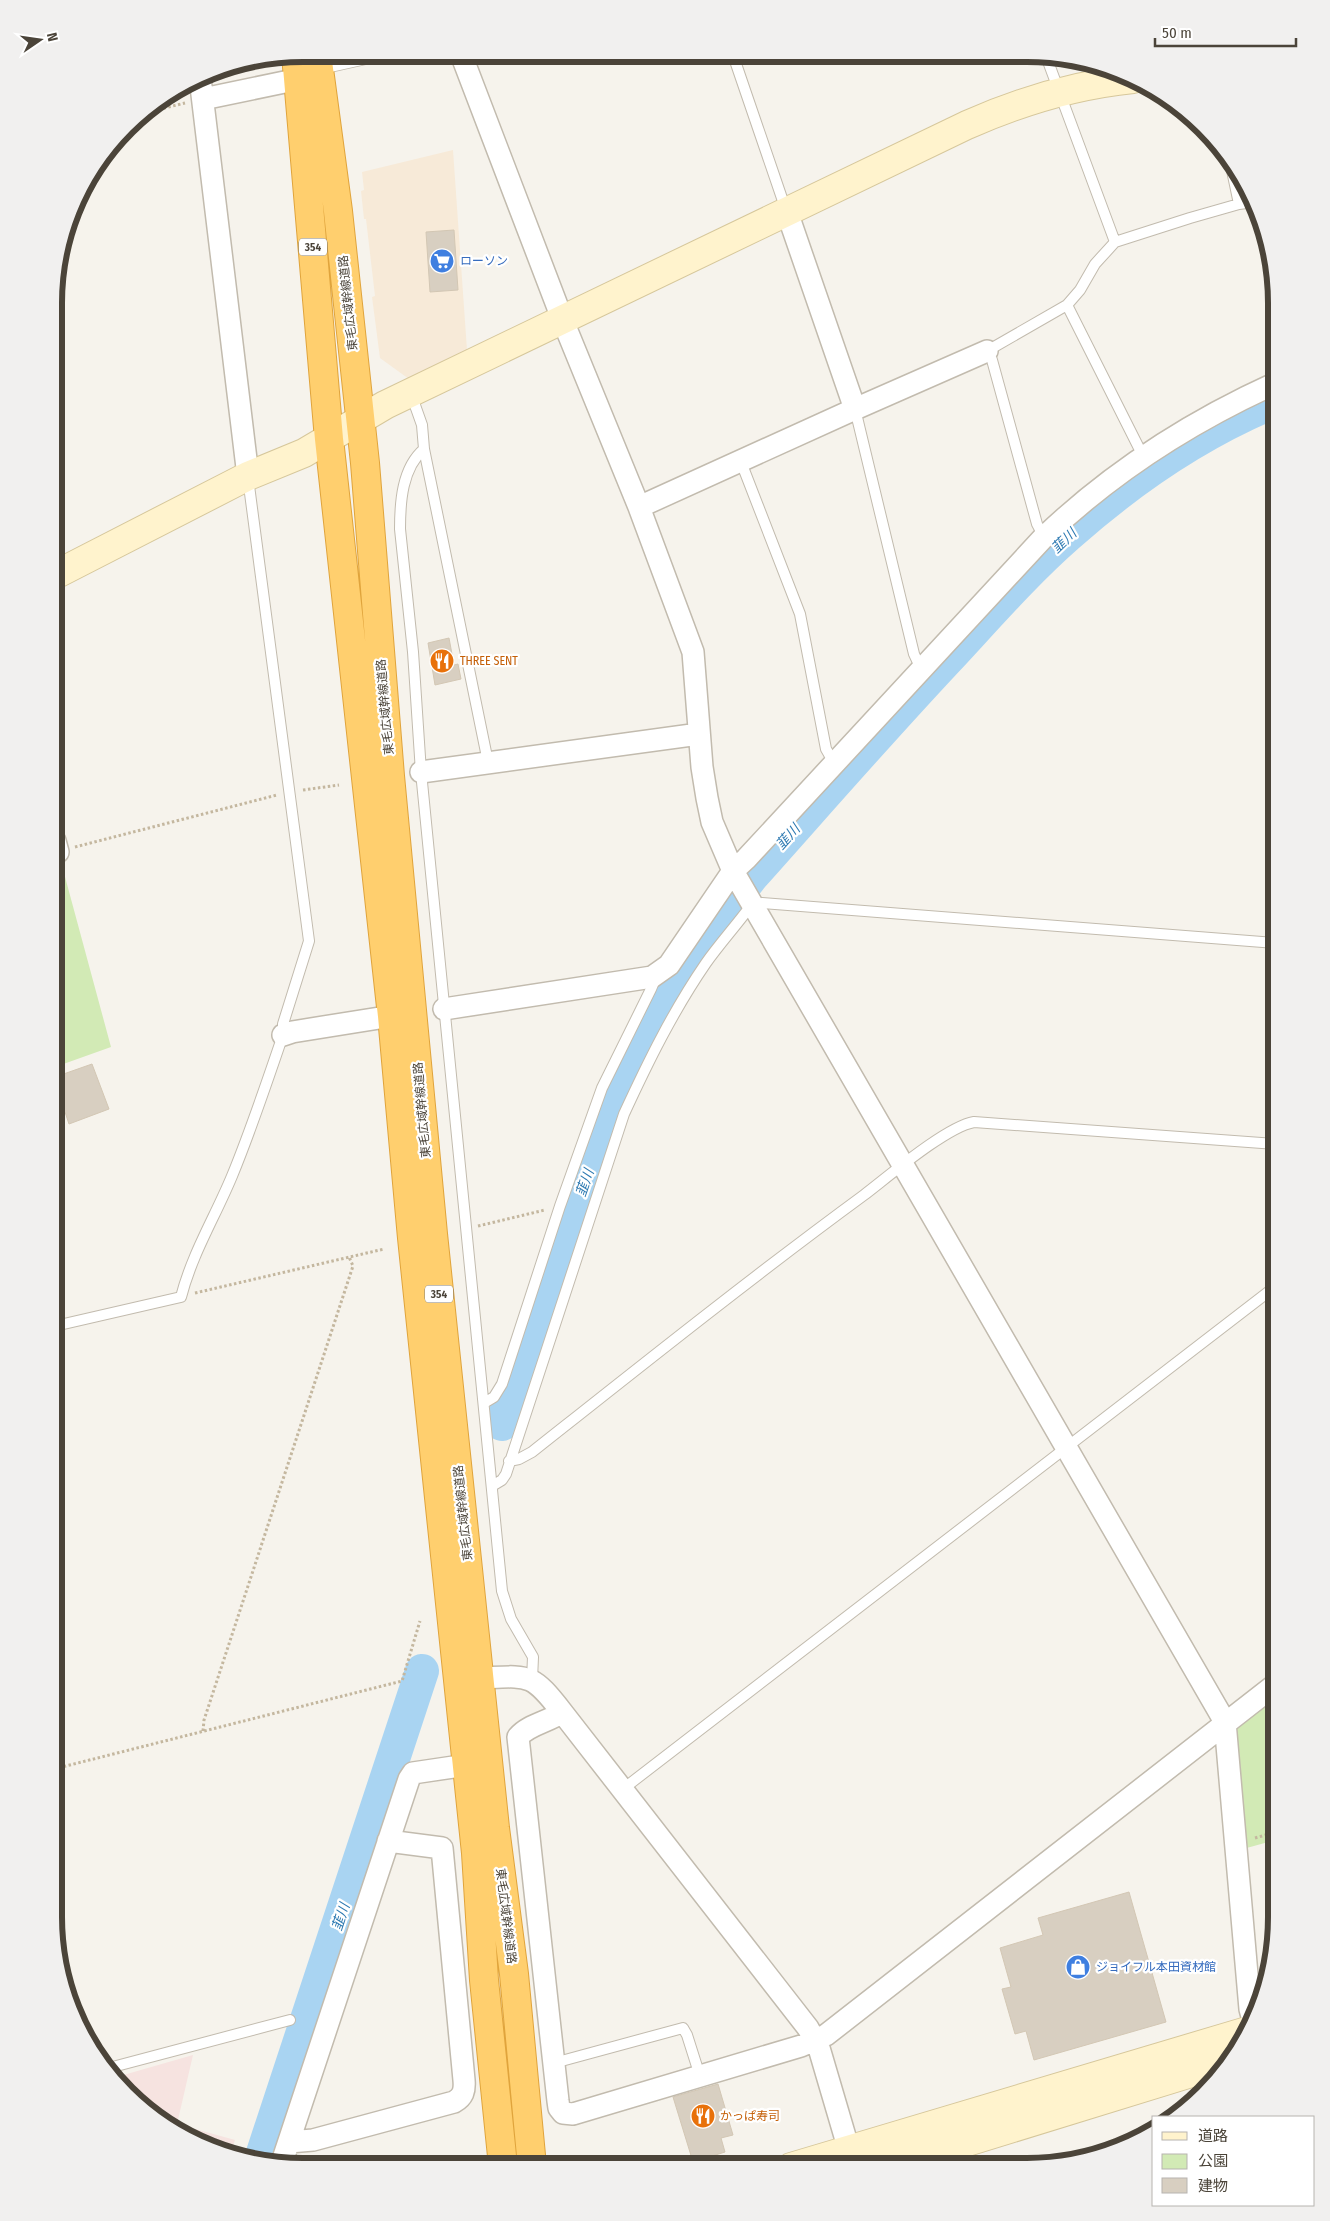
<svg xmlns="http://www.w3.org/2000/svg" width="1330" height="2221" font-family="'Fira Sans Condensed','Noto Sans JP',sans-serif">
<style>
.commercial{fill:#f7ead8}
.medical{fill:#f6e3e0}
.green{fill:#d2eab5}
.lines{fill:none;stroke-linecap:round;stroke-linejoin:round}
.river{stroke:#a9d4f2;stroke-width:34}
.building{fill:#d8cfc1;stroke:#d3c7b4}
.lane-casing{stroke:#c2bbae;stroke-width:12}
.street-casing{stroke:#c2bbae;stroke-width:24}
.secondary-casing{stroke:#d6c79b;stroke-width:30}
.highway-casing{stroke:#e0a43c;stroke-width:30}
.path{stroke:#c4b79f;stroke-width:3;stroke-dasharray:2.5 2.5;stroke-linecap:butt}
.lane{stroke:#fff;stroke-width:10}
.street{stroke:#fff;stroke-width:21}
.secondary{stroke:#fff3cd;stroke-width:28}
.highway{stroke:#ffcf6e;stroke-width:28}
.labels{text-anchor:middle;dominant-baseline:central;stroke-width:4.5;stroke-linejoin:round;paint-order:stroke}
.shield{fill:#fff;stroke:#817c74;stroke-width:1}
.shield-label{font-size:11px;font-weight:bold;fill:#4b4439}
.shop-label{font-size:12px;fill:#366cbe;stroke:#fff;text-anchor:start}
.street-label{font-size:12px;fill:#4b4439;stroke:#fff}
.food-label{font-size:12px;fill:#c56008;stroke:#fff;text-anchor:start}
.water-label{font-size:14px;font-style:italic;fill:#2e7ab2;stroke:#fff}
.rim{fill:none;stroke:#4b4439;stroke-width:6}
</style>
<rect width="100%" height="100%" fill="#f6f3ec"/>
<path class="commercial" d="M453,150L467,350L409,379L380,358L372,297L375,296L366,219H364L361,191L364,190L362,172Z"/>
<path class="medical" d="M193,2055L177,2124L235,2140L230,2154L208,2148L152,2116L113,2078Z"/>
<path class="green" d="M61,862L111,1047L55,1067V864Z
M1276,1692V1840L1243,1849L1233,1724Z"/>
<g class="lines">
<path class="river" d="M502,1424L617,1090C653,1013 698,942 752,876C819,801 885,725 954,652C991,612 1027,571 1068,535C1129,481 1200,432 1276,401
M260,2162L422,1671"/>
</g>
<path class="building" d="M454,230L458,290L430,292L426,232Z
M449,638L454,665L458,664L461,679L435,685L428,643Z
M92,1064L109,1109L69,1124L65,1112L58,1115L55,1106V1077Z
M1129,1892L1166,2022L1034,2060L1026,2031L1015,2034L1002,1989L1011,1987L1000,1948L1043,1935L1038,1918Z
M718,2084L733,2135L721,2138L725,2152L693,2162L673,2097Z"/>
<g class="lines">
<defs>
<path id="lane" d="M733,55L786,210
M1046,56L1115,242
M321,69L388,54
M1230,161L1239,204
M1067,305L1143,456
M411,394L422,425L424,449L488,762
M855,409L914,654L921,669
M424,449C402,468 400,502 400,529L413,652L421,772L502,1591L511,1619L533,1657L532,1680
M741,462L800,614L826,749L834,763
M1044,537L1037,524L992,360L987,351L1067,305L1080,290L1095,264L1115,242L1190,218L1239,204L1254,202
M55,1326L181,1297C192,1254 215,1217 232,1176C251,1130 267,1082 283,1035V1024L309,941L248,478
M484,1403L494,1397L502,1384L560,1206L602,1088L651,989L654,982L652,977
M509,1461L519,1459L532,1452C642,1365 751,1278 864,1195C889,1176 946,1127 974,1122L1276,1144
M492,1486L502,1480L506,1474L624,1114C648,1062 673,1011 706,963C718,946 733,929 746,912L753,906L762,903L1276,943
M623,1789L1276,1286
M554,2063L683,2028L687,2035L700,2076
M105,2069L290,2020"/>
<path id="street" d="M461,54L563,321L639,507L693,652L702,767L707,798L712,822L733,871L1225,1722L1250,2009L1253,2020
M200,78L248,476
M203,99L299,79
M787,212L855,409
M639,507L855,409L987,351
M421,772L699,734
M55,841L58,852
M444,1009L652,977L669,965L733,871L746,859L1044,537C1112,472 1190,422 1276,383
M283,1035L292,1032L392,1016
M480,1678C529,1676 531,1672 562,1712L808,2028L819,2048L849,2150
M562,1712C549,1722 529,1724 518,1737L558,2101L559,2108L563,2113L573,2114L801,2046L826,2035L1276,1684
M289,2142L313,2140L454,2102C463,2097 465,2091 464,2080L442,1848L388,1841
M281,2165L409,1779L413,1773L467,1765"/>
<path id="secondary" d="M55,575L248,476L304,453L385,405L967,125C1021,101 1074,85 1133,79
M791,2167L1247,2031
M886,2167L1230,2061"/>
<path id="highway" d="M317,54L338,211L365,463L390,776L433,1234L495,1828L514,1974L532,2166
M296,55L329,439L392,1016L412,1238L476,1853L484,1980L503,2166"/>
</defs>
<use href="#lane" class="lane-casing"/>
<use href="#street" class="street-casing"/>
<use href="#secondary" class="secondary-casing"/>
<use href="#highway" class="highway-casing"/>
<path class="path" d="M144,113L185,103
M303,790L339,785
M75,847L277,795
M478,1226L545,1210
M195,1293L384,1249
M203,1731L204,1720L353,1266L349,1257
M54,1769L402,1681L420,1621
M1255,1838L1276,1832"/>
<use href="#lane" class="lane"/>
<use href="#street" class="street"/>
<use href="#secondary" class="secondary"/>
<use href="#highway" class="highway"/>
</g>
<defs>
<symbol id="supermarket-disc" viewBox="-11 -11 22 22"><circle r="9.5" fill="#3f7fe0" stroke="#fff"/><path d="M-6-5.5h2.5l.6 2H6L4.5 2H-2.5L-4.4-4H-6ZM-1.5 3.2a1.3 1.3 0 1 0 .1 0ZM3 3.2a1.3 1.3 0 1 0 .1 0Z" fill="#fff"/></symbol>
<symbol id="restaurant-disc" viewBox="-11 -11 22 22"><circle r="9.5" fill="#e8710a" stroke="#fff"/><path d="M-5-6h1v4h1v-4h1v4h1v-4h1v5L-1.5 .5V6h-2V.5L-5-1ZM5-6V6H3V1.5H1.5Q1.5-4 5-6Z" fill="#fff"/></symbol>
<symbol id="shop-disc" viewBox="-11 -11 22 22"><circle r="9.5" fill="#3f7fe0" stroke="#fff"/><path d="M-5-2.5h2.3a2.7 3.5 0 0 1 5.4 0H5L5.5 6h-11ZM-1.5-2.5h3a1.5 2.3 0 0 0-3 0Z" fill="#fff"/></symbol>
</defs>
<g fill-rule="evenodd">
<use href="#supermarket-disc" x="428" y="247" width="28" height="28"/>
<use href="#restaurant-disc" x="428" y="647" width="28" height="28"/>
<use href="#shop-disc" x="1064" y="1953" width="28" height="28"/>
<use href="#restaurant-disc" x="689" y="2102" width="28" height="28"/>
</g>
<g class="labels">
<g class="shield">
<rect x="299" y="238.5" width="28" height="17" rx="4"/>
<rect x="425" y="1285.5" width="28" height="17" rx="4"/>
</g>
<g class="shield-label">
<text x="313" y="247">354</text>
<text x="439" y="1294">354</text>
</g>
<g class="shop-label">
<text x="460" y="261">ローソン</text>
<text x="1096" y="1967">ジョイフル本田資材館</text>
</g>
<g class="street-label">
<text transform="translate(348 303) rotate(-96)">東毛広域幹線道路</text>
<text transform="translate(385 707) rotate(-95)">東毛広域幹線道路</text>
<text transform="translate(422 1110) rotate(-95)">東毛広域幹線道路</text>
<text transform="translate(463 1513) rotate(-96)">東毛広域幹線道路</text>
<text transform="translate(506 1916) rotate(83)">東毛広域幹線道路</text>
</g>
<g class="food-label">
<text x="460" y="661">THREE SENT</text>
<text x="720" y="2116">かっぱ寿司</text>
</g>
<g class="water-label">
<text transform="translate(1064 541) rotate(-44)">韮川</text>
<text transform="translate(788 837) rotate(-48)">韮川</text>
<text transform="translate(585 1183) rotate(-71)">韮川</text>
<text transform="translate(341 1917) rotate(-72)">韮川</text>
</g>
</g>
<path d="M0 0H1330V2221H0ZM303 62H1027A241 241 0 0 1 1268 303V1917A241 241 0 0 1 1027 2158H303A241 241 0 0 1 62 1917V303A241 241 0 0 1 303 62Z" fill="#f1f0ef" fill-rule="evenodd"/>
<path class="rim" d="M303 62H1027A241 241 0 0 1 1268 303V1917A241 241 0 0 1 1027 2158H303A241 241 0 0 1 62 1917V303A241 241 0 0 1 303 62Z"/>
<rect x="1152" y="2116" width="162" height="90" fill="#ffffff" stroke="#b7b4b0"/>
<rect x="1162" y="2132" width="25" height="8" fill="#fff3cd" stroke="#b7b4b0"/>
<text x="1198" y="2141" font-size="15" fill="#4b4439">道路</text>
<rect x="1162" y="2154" width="25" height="15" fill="#d2eab5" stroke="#b7b4b0"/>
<text x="1198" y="2166" font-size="15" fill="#4b4439">公園</text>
<rect x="1162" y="2178" width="25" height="15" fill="#d8cfc1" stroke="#b7b4b0"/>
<text x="1198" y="2191" font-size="15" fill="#4b4439">建物</text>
<g transform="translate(40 40) rotate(77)" stroke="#ffffff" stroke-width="4" paint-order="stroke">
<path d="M0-4L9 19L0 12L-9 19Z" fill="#4b4439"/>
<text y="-8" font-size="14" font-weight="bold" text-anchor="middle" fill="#4b4439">N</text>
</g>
<path d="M1155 38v8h141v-8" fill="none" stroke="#4b4439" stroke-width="2.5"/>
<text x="1162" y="38" font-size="15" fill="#4b4439" stroke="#ffffff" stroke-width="4" paint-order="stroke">50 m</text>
</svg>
